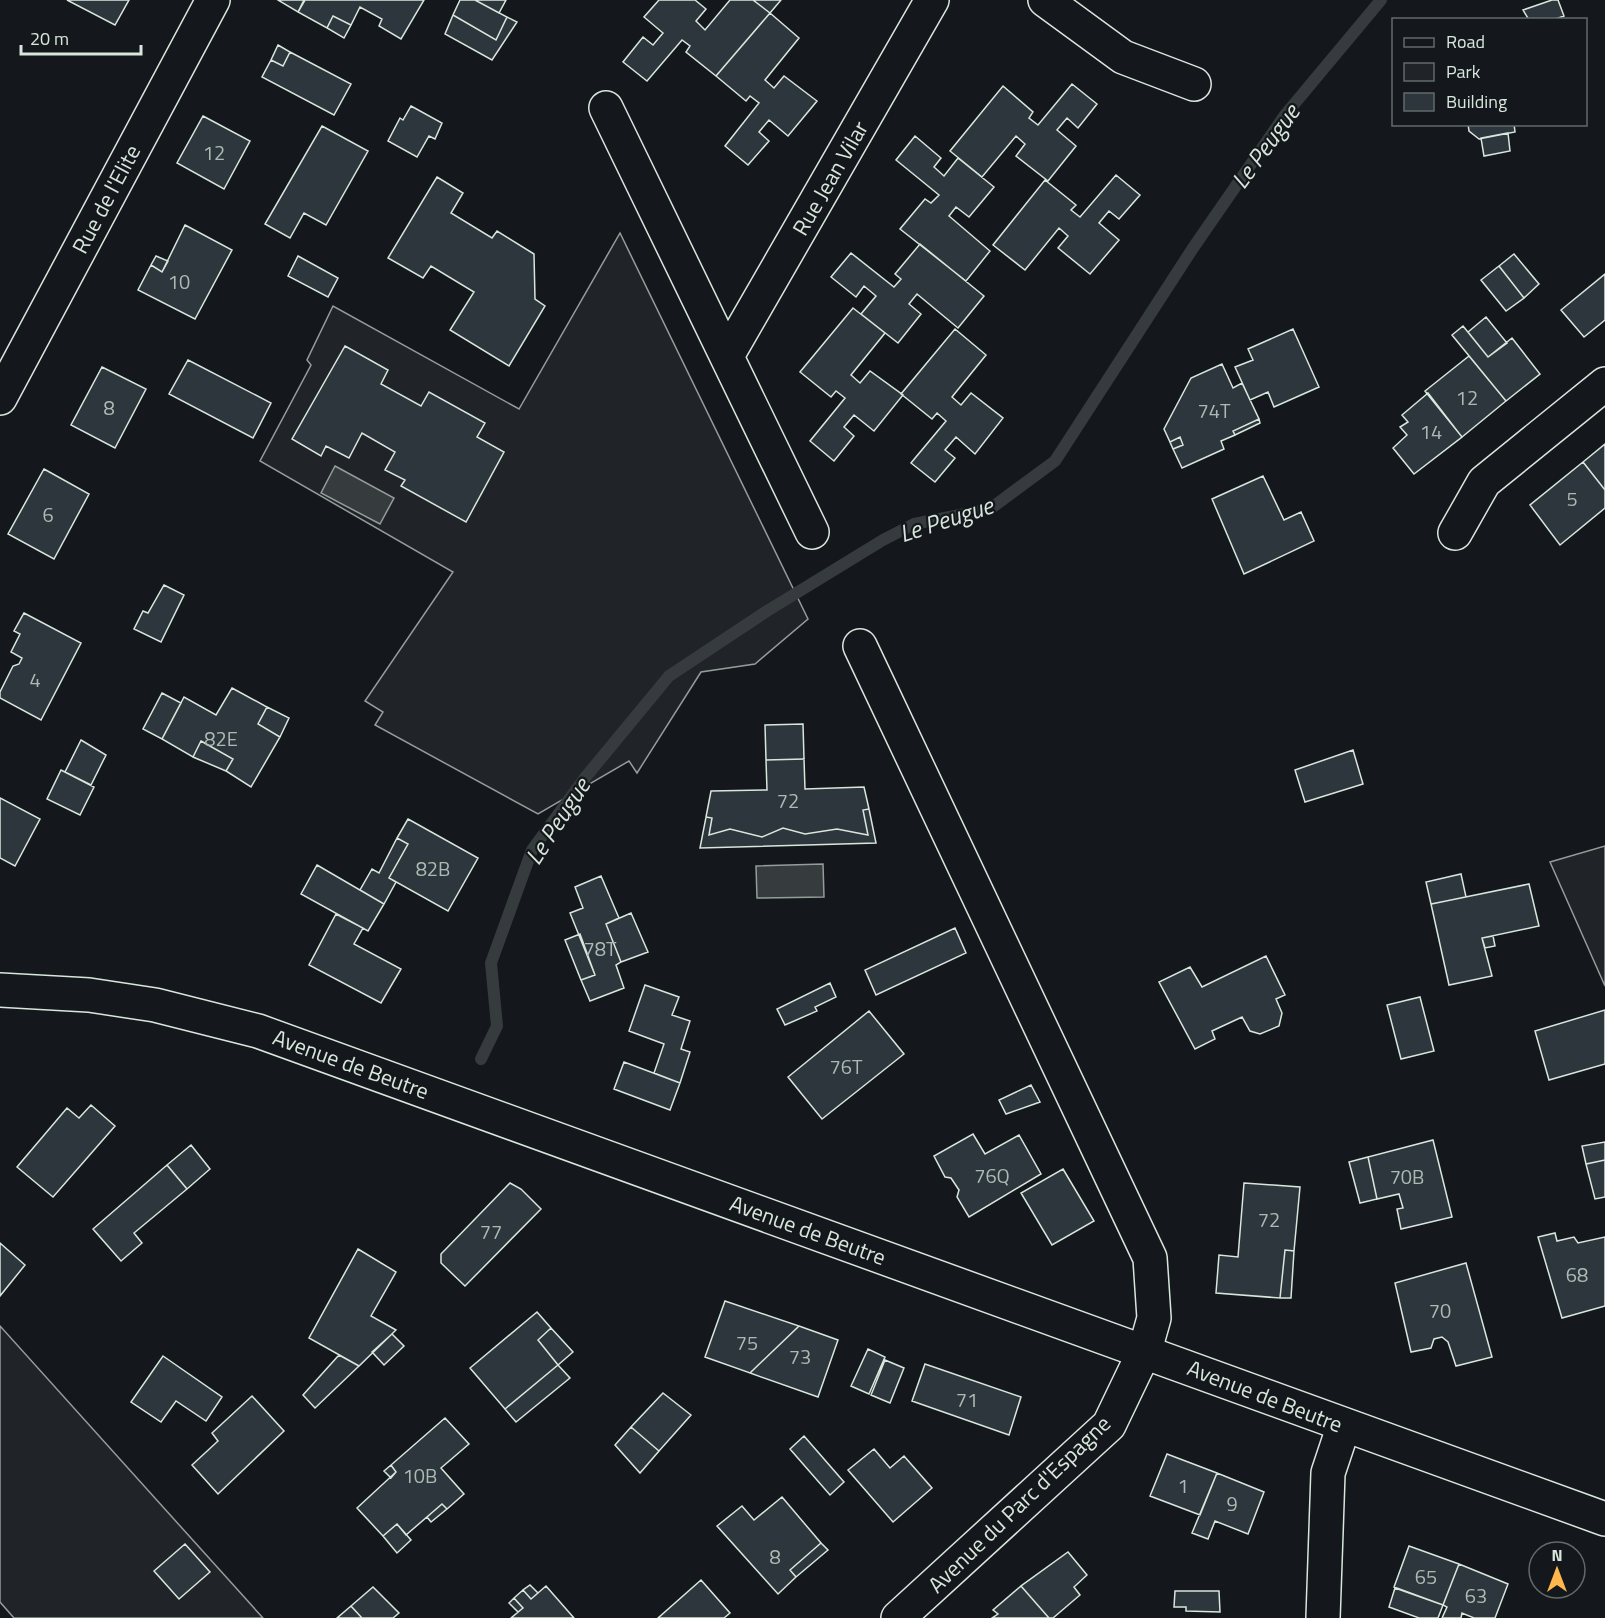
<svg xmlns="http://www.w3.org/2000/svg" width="1605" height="1618" font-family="'Titillium Web',sans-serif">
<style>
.green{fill:#202428;stroke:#939e99;stroke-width:1.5}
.water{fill:#363b3e;stroke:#939e99;stroke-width:1.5}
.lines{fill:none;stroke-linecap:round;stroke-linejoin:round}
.stream{stroke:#363b3e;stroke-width:12}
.building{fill:#2c363c;stroke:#d8e6dc;stroke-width:1.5}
.street-casing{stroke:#d8e6dc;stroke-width:36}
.secondary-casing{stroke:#d8e6dc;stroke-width:36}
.street{stroke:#14181c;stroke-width:33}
.secondary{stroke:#14181c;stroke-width:33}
.labels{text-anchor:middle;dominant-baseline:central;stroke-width:4.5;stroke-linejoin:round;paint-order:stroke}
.number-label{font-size:20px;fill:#adbab4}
.street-label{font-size:22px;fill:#d8e6dc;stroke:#14181c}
.water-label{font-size:24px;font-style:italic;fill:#d8e6dc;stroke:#14181c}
</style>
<rect width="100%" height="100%" fill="#14181c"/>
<path class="green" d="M620,233L808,619L755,664L701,672L637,773L629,761L538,814L375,725L383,712L365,701L453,572L260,461L311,365L307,360L333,306L519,409Z
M1605,846V986L1550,862Z
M0,1326L263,1618H14L0,1602Z"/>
<path class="water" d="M335,466L394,498L380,524L321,493Z
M823,864L824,897L757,898L756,866Z"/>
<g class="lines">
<path class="stream" d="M481,1059L497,1026L491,963L532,850L584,779L669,676L767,611L883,540L914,524L990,509L1055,461L1193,248L1285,115L1381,0"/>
</g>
<path class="building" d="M67,0H129L115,25Z
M278,0H304L298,12Z
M305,0H424L401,39L379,26L382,19L360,7L351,25L333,16L327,28L298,12Z
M460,0H475L507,17L496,40L453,15Z
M475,0H506L499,13Z
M659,0H695L706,9L696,21L705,30L730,0H753L770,13L716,76L686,52L690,46L682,40L647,81L623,62L643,37L653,45L663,33L644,17Z
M753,0H781L770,13Z
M1552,0H1558L1564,16L1553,20H1529L1523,10Z
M770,13L799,38L765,80L774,88L784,76L817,101L788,136L769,120L759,132L769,141L748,165L725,146L759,103L750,96L746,101L716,76Z
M453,15L496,40L507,17L517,22L492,60L445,34Z
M333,16L351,25L344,38L327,28Z
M278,45L290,52L283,66L271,60Z
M290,52L351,84L334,115L262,77L271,60L283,66Z
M1072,84L1097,104L1078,128L1067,118L1057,130L1076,146L1048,181L1016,156L1025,144L1016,136L982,177L950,151L1003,86L1033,112L1029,118L1038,125Z
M411,106L442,123L435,139L429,136L417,157L388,141L400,118L403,120Z
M203,116L250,141L224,189L177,163Z
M1468,124H1514L1515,132L1479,139L1469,131Z
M322,126L368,151L326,225L304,213L290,238L265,224Z
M1508,133L1510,151L1484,156L1481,138Z
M915,136L941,158L934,167L944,176L958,158L994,187L969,217L956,207L949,216L990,251L966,281L900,229L925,199L931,203L939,195L896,160Z
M1116,175L1140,195L1119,219L1109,211L1099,223L1119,240L1090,274L1058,248L1068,236L1059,228L1025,270L993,245L1045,180L1076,205L1071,210L1080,217Z
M437,177L463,193L451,213L492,238L497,231L534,254L535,299L545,306L509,366L450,330L474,292L431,266L423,278L388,258Z
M185,225L232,250L195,319L138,290L151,265L162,272Z
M920,244L984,296L958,328L917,294L909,304L921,314L898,343L861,314L876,296L864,286L856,297L831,277L851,253L894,287L901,279L895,274Z
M1514,254L1539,284L1524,298L1499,266Z
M156,256L168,261L162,272L151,265Z
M298,256L338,278L328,297L288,276Z
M1499,266L1524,298L1506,311L1481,280Z
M1605,274V320L1584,337L1561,310Z
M853,308L885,333L851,375L860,383L870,371L903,395L874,431L854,415L844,427L854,436L834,461L810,441L845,398L836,391L831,397L800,372Z
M1486,317L1507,343L1488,357L1468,332Z
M1463,326L1488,357L1512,338L1540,374L1506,401L1452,335Z
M955,329L986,355L952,397L961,405L971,393L1003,418L975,454L956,437L945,450L955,458L935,482L911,463L946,421L937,413L932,419L901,394Z
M1293,329L1319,387L1274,407L1268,392L1250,400L1235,367L1253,360L1248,349Z
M345,346L388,370L381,384L421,406L429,392L485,423L477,437L504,452L466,522L401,486L405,480L385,470L395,452L362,433L349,458L326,446L321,456L292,439Z
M1469,356L1506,401L1462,437L1425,391Z
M188,360L271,403L253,438L169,394Z
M1222,364L1233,388L1242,383L1259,419L1233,431L1235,435L1221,441L1224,449L1182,468L1173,449L1183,445L1180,437L1170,442L1164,429L1191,378Z
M102,367L146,389L115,448L71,425Z
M1428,393L1462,437L1414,474L1393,448L1407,435L1400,427L1408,422L1402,415Z
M1259,419L1260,423L1235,435L1233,431Z
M1180,437L1183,445L1173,449L1170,442Z
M1605,444V490L1583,462Z
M1583,462L1605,490V508L1560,545L1530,505Z
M44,469L89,494L54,559L8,534Z
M1263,476L1284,520L1301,512L1314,541L1244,574L1212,499Z
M164,585L184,595L161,642L134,629L143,611L148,613Z
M24,613L81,643L41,720L0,698V692L13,666L19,664L22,658L11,652L20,634L14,631Z
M232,688L267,707L258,724L280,737L251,787L226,771L233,759L201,741L193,757L162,739L184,697L216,715Z
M162,693L181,703L162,739L143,729Z
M267,707L289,718L280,737L258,724Z
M803,724L804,759L766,760L765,725Z
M81,740L106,755L91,785L65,772Z
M201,741L233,759L226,771L193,757Z
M1353,750L1363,784L1305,802L1295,770Z
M804,759L805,789L864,787L869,809L863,810L868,835L837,829L805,834L783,828L762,837L730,829L709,835L712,818L706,817L711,791L767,790L766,760Z
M61,770L94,787L80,815L47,799Z
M0,798L40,819L15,866L0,858Z
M869,809L876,843L700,848L706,817L712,818L709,835L730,829L762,837L783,828L805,834L837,829L868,835L863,810Z
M408,819L478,858L448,911L389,878L408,844L397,838Z
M397,838L408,844L389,878L396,882L384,904L360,890L372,869L379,873Z
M317,865L384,904L368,931L301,894Z
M1461,874L1466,897L1431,904L1426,882Z
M601,876L619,918L606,924L621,962L616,965L624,988L590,1001L581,980L595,975L570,913L583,908L575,887Z
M1529,884L1539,926L1482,938L1492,976L1449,985L1431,904Z
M631,913L648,952L621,962L606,924Z
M336,914L363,928L354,944L401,969L381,1003L309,965Z
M955,928L966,953L876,995L865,970Z
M580,934L595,975L581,980L565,940Z
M1493,936L1495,946L1485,948L1482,938Z
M1266,956L1285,995L1276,999L1282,1013L1279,1026L1260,1034L1250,1031L1242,1017L1212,1031L1215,1039L1195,1049L1159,982L1190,967L1202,987Z
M830,983L836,997L815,1007L817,1011L785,1025L777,1009Z
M645,985L679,997L672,1015L690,1021L681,1049L690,1052L680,1083L654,1073L664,1044L629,1031Z
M1420,997L1434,1051L1401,1059L1387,1005Z
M1605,1010V1064L1549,1080L1535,1031Z
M869,1011L904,1054L822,1119L788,1077Z
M624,1062L680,1083L670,1110L614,1089Z
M1031,1085L1040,1102L1006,1114L999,1100Z
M91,1105L115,1126L53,1197L17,1167L67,1108L79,1118Z
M973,1134L985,1154L1019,1135L1041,1174L969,1217L957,1197L959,1190L951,1178L945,1177L934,1156Z
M1433,1140L1452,1217L1401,1229L1397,1209L1403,1208L1399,1194L1377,1199L1368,1157Z
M1605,1142V1160L1586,1164L1582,1146Z
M191,1145L210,1169L187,1189L167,1165Z
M1368,1157L1377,1199L1360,1203L1349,1162Z
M1605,1160V1197L1595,1199L1586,1164Z
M167,1165L187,1189L134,1233L142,1243L121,1261L93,1229Z
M1063,1169L1094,1221L1052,1245L1021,1193Z
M510,1183L521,1189L541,1209L465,1286L441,1263V1254Z
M1244,1183L1300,1187L1294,1251L1285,1250L1280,1298L1216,1293L1219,1255L1238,1257Z
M1555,1233L1557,1241L1574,1237L1578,1243L1605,1237V1306L1562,1318L1538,1237Z
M0,1243L25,1265L0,1296Z
M358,1249L396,1272L371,1316L396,1330L359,1366L309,1338Z
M1285,1250L1294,1251L1291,1298H1280Z
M1466,1263L1492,1357L1456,1366L1448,1342L1442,1337L1434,1339L1431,1348L1411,1352L1395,1283Z
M725,1301L799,1326L750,1373L705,1357Z
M537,1312L551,1328L538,1340L558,1365L505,1409L470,1368Z
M799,1326L838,1340L818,1397L750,1373Z
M551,1328L573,1352L558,1365L538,1340Z
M392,1334L404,1346L384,1365L372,1352Z
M868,1349L885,1357L869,1394L851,1386Z
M339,1355L359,1366L315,1408L303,1395Z
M163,1356L222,1397L206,1421L176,1401L161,1422L131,1402Z
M885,1360L904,1368L890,1403L871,1395Z
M925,1364L1021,1397L1009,1435L912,1401Z
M558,1365L570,1378L516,1422L505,1409Z
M663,1393L691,1415L659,1451L631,1427Z
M252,1396L284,1431L218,1494L192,1465L218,1441L212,1433Z
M445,1418L469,1444L441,1468L464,1494L447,1509L442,1504L406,1535L397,1524L383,1536L357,1508L396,1472L391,1465Z
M631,1427L659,1451L640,1473L615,1445Z
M804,1436L844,1482L830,1495L790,1449Z
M874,1449L890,1468L904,1456L932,1488L893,1522L848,1470Z
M1167,1454L1217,1473L1200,1515L1150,1496Z
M391,1465L396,1472L391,1478L384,1471Z
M1217,1473L1264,1492L1248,1534L1215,1521L1208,1539L1192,1533Z
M782,1497L821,1543L790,1570L796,1577L778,1594L717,1526L742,1506L754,1520Z
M442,1504L447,1509L431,1522L427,1517Z
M397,1524L411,1540L397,1553L383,1536Z
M821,1543L828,1550L796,1577L790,1570Z
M185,1544L210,1572L179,1599L154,1571Z
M1409,1546L1459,1564L1443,1605L1394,1587Z
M1068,1552L1087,1575L1074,1587L1080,1595L1053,1618H1049L1021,1586Z
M1459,1564L1508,1584L1495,1618H1474L1462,1613L1461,1618H1442L1447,1607L1443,1605Z
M701,1580L730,1613L724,1618H658Z
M530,1585L538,1593L531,1599L523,1590Z
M546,1586L574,1618H511L523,1608L514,1598L523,1590L531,1599Z
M1021,1586L1049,1618H992L998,1614L993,1610Z
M373,1587L399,1613L393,1618H362L351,1606Z
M1395,1588L1443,1605L1438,1618H1419L1389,1607Z
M1175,1591H1219L1220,1612L1186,1611V1607H1174Z
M514,1598L523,1608L518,1612L509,1603Z
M351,1606L362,1618H337Z"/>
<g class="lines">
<defs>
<path id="street" d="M1045,0L1123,57L1194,84
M606,108L812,532
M727,356L932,0
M0,398L213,0
M1455,533L1484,482L1605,384
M860,646L1150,1258L1154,1318L1145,1350L1109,1425L898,1618
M1323,1618L1328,1473L1344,1425"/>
<path id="secondary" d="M0,990L89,995L155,1005L258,1031L1605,1519"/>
</defs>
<use href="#street" class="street-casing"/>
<use href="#secondary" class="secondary-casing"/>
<use href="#street" class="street"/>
<use href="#secondary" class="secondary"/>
</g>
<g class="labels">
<g class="number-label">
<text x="214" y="152">12</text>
<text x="179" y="281">10</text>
<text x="1467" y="397">12</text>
<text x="109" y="407">8</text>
<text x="1214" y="410">74T</text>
<text x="1431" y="431">14</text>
<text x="1572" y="498">5</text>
<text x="48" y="514">6</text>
<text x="35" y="679">4</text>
<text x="221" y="738">82E</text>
<text x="788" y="800">72</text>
<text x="433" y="868">82B</text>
<text x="600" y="948">78T</text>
<text x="846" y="1066">76T</text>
<text x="992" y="1175">76Q</text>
<text x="1407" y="1176">70B</text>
<text x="1269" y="1219">72</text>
<text x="491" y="1231">77</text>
<text x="1577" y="1274">68</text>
<text x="1440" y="1310">70</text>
<text x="747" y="1342">75</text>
<text x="800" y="1356">73</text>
<text x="967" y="1399">71</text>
<text x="420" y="1475">10B</text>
<text x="1183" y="1485">1</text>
<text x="1232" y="1503">9</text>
<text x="775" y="1556">8</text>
<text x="1426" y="1576">65</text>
<text x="1476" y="1595">63</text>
</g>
<g class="street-label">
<text transform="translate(830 178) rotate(-60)">Rue Jean Vilar</text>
<text transform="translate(106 199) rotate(-62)">Rue de l'Elite</text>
<text transform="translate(351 1064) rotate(20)">Avenue de Beutre</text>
<text transform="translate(808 1230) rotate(20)">Avenue de Beutre</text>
<text transform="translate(1265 1396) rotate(21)">Avenue de Beutre</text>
<text transform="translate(1019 1504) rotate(-44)">Avenue du Parc d'Espagne</text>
</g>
<g class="water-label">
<text transform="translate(1265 146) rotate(-54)">Le Peugue</text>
<text transform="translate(946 519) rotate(-18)">Le Peugue</text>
<text transform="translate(557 821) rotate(-57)">Le Peugue</text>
</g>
</g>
<rect x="1392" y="18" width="195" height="108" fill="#14181c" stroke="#626a69" stroke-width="1.5"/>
<rect x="1404" y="38" width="30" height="9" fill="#14181c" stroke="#626a69" stroke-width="1.5"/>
<text x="1446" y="48" font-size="18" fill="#d8e6dc">Road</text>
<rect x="1404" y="63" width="30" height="18" fill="#202428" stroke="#626a69" stroke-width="1.5"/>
<text x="1446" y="78" font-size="18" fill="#d8e6dc">Park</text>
<rect x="1404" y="93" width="30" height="18" fill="#2c363c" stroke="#626a69" stroke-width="1.5"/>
<text x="1446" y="108" font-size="18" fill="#d8e6dc">Building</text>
<g transform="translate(1557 1570)"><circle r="28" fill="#14181c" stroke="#626a69" stroke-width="1.5"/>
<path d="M0-4.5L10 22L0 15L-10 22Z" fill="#ffb74d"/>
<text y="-9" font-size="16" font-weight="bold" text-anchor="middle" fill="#d8e6dc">N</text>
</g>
<path d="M21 45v9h120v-9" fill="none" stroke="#d8e6dc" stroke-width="3"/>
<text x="30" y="45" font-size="18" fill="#d8e6dc" stroke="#14181c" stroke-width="4.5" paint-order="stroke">20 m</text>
</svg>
